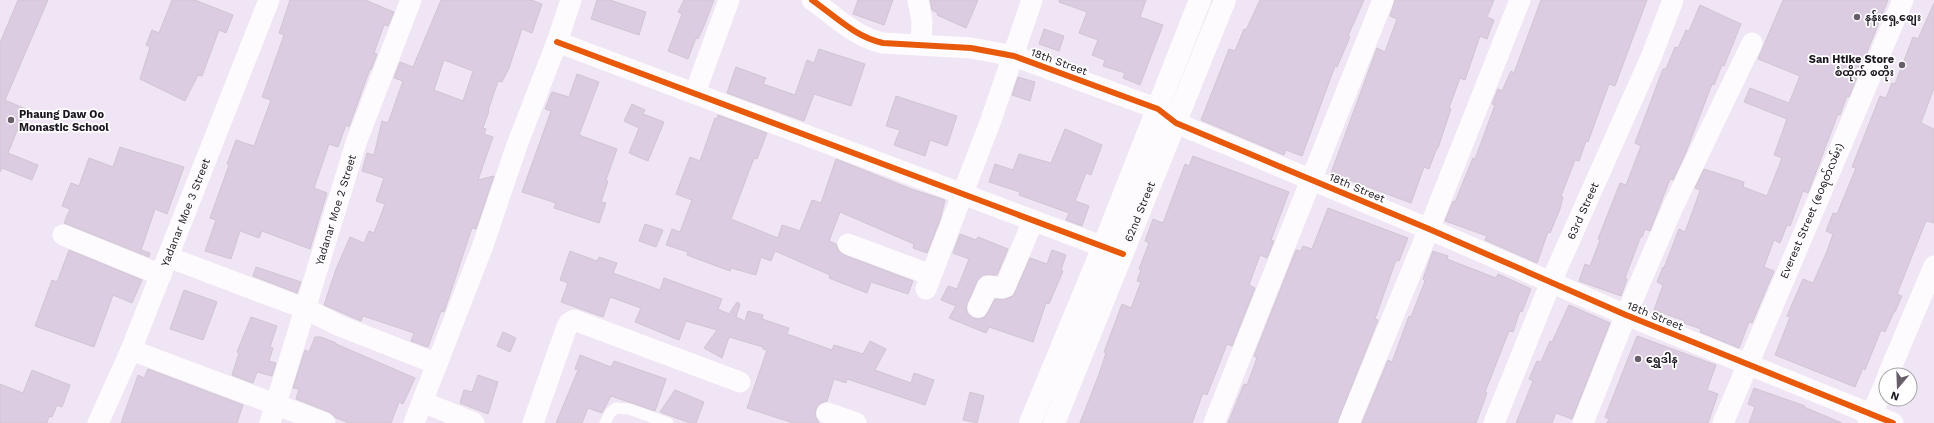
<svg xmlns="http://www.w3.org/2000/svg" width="1934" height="423" font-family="'Work Sans','Noto Sans Myanmar',sans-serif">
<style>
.building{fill:#dccce1;stroke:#cfc6d2;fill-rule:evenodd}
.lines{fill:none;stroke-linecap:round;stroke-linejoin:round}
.lane{stroke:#fdfbfd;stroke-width:11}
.street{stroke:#fdfbfd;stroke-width:21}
.secondary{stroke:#fdfbfd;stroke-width:22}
.cycleway-casing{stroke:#fff;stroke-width:8}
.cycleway{stroke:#e8590c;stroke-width:6}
.poi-dot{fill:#675e6a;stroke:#fff;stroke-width:1.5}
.labels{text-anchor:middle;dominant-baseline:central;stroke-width:3.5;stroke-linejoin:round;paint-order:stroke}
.poi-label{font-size:11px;font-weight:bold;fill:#1d1620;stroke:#fff;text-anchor:start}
.street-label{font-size:11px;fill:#1d1620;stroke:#fff}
</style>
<rect width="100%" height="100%" fill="#f0e5f4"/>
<path class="building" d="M18,0H48L5,100L26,109L8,153L38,165L32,180L2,168L0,172V43Z
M172,0H195L233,15L226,33L219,30L202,76L198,75L185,101L140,79L150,47L146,45L152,30L159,33Z
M290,0H365L394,12L388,26L384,25L374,53L377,54L371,70L370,69L349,127L346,125L338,147L329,144L314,188L327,193L310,249L262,231L259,238L240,231L231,259L205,251L216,220L210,218L229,165L227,164L236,140L254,146L271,100L262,97L284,35L279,33Z
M441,0H531L542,4L532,33L522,29L509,68L502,82L498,81L488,111H489L483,128L486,129L484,134L493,137L478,180L494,176L476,229L472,228L444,312L441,311L428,347L411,341L414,333L363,316L361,321L324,305L336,269L350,237L364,243L369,231L374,233L385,204L376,201L384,178L362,171L367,153L374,155L382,121L388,123L403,81L394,78L400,62L413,67ZM444,60L473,71L463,101L434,90Z
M597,0H610L646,12L639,35L591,19Z
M684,0H714L704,26L698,39L696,38L688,59L668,51L682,14L678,12Z
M858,0H893L884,25L853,14Z
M930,0H978L966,28L937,15L938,13L932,10Z
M1059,0H1146L1140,17L1163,25L1140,85L1123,78L1125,73L1103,66L1105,60L1092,55L1098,40L1079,33L1087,12L1059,2Z
M1260,0H1364L1348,36L1350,37L1337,67L1335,66L1302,156L1286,150L1284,155L1201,120L1229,49L1235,51L1244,29L1246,30Z
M1395,0H1494L1487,17L1494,20L1487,39L1480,36L1465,80L1460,78L1449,108L1451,109L1438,148H1437L1429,169L1424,167L1411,203L1331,173L1377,48L1385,52L1397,19L1390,16Z
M1541,0H1647L1615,86L1609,84L1588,142L1586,141L1579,161L1575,160L1561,196L1563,197L1560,209L1550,233L1548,232L1537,263L1485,240L1487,236L1445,221L1453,201L1455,202L1473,158L1475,159L1495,105L1492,104L1498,89L1502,91L1511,71L1514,73Z
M1783,0H1888L1849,97L1847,96L1840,115L1838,114L1808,193L1803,191L1790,226L1787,225L1780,243L1774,240L1764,267L1774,271L1752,323L1749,322L1739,348L1700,332L1701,329L1684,323L1685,321L1654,310L1663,285L1657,282L1663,267L1664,268L1679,229L1685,232L1700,191V190L1695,188L1704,169L1744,182L1743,187L1767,196L1782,158L1774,155L1787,119L1744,102L1750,88L1789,103L1800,76L1758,59Z
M1934,3V88L1921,123L1934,129V223L1926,221L1897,294L1902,296L1895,312H1894L1885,332L1881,330L1865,370L1863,368L1855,387L1775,355L1790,317L1787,316L1803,279L1813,283L1827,251L1833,234L1826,231L1833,213L1837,214L1856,168L1852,167L1880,96L1886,98L1892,83L1895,84L1913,37L1918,39Z
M1700,5L1741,24L1724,66L1722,65L1714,85L1712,84L1686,152L1673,180L1670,179L1650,231L1645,229L1642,237L1641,236L1625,278L1627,279L1621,296L1579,281L1585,264L1590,266L1600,240L1598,239L1620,183L1626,185L1641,146L1635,143L1663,69H1666L1675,47L1678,48L1686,30L1689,31Z
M1044,29L1064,36L1059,51L1039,44Z
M819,49L865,64L851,106L814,94L804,121L727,93L736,67L766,78L763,84L795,95L807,60L814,63Z
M577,74L599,82L579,135L617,149L606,180L608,181L601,202L606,203L599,223L554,208L556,203L522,192L551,111L545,109L552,92L569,97Z
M1018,77L1035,82L1030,101L1012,95Z
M896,96L957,116L947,146L930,140L925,156L894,145L900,130L886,126Z
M632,104L645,110L643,114L664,122L648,161L629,153L639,128L624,121Z
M718,115L767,133L757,159L754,158L731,219L778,238L782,225L800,231L812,200L821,203L836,159L911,189L945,200L940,220L927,253L913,248L914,244L840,212L829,241L836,244L839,251L844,255L913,281L908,294L871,282L867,293L829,278L830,275L775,251L771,261L761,257L756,275L731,268L730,271L687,255L688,252L666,245L672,229L680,232L692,200L676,194L690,157L700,161L715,118L717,119Z
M1065,129L1102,145L1091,175L1086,173L1075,201L1089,206L1082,226L1066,220L1069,213L1019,195L1020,192L989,182L995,164L1013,170L1019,154L1051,163Z
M120,147L184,167L167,214L155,209L141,250L150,253L149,257L64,223L70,209L62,206L71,183L79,186L89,158L113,167Z
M1193,156L1289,192L1271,240L1274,241L1267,258L1260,255L1249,285L1255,288L1232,346L1227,344L1207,395L1203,393L1192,423H1080L1099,374L1106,353L1104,352L1122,304L1131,308L1141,282L1137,281L1141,270L1139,269L1149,243L1145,241L1153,219L1163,223L1185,164L1189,166Z
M1328,208L1408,238L1399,261L1396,260L1375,319L1378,320L1337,423H1228L1244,384L1247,385L1257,358L1254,356L1296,250L1301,251L1303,246L1312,249Z
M645,224L663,230L656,247L639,241Z
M960,234L976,240L978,237L1008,249L997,275H983L977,281L966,308L968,314L973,318L979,319L985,317L995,299H1005L1013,296L1030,258L1047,264L1052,250L1066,255L1061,270L1063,271L1049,304L1046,303L1033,342L989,327L986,333L949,318L956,306L941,300L948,286L957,289L969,259L953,253Z
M69,250L142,280L132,303L113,295L94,347L35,326L52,280L57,282Z
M570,251L597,261L599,257L617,263L613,273L660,290L664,278L722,299L718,309L729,314L737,302L740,304L736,317L745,321L748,311L763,315L762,319L789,328L787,334L832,350L834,345L863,354L870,341L886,349L875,370L911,383L914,373L934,380L925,405L847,379L846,383L834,379L827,401L819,404L816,409L815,416L819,423H793L747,408L767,350L763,349V347L729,337L722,358L704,348L717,330L686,321L679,340L635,322L641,308L610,297L603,317L561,302L568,283L560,280Z
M1433,251L1448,256L1447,259L1496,278L1498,274L1531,289L1522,312L1520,311L1513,332L1509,331L1485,392L1487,393L1476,423H1362L1388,360L1392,362L1409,316L1411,317L1425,281L1423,279Z
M256,267L301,282L297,293L253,276Z
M184,290L217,302L203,340L170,329Z
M1569,305L1610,323L1572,419L1556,413L1552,423H1516L1533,381L1529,379L1537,361L1541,362L1550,341L1552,342Z
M251,317L277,326L270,347L273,348L269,361L276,363L272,376L257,372L253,383L232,375L239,353L237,352Z
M503,332L516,338L510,352L497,346Z
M1637,336L1716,365L1707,390L1718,394L1708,423H1607L1609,419L1605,417Z
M315,337H321L336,343V344L415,378L403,404L399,402L391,423H349L336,418L329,412L296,399L299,389L293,388L305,350L309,352Z
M580,355L611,367L614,361L666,379L655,411L611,396L602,413L588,408L582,423H556L578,370L575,369Z
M148,369L243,405L237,423H121L138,375L144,378Z
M32,370L70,385L62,407L57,405L52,417L49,416L47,423H0V384L23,393Z
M478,375L498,382L488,414L460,403L464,390L472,392Z
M1754,388L1805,406L1804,407L1842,423H1749L1755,407L1748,404Z
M675,390L704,402L696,423H690L660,412Z
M970,392L984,396L977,423L963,420Z"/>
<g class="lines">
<path class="lane" d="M605,423L610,413L616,408L629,409L668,423"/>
<g class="street">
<path d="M812,0C835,16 855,37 883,43L971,48L1014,56L1158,109L1176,123L1429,229L1626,315L1893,423"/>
<path d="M918,0L922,21L921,44"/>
<path d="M557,42L1120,253"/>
<path d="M695,93L729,0"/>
<path d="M63,235L161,275"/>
<path d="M848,244L931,275"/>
<path d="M168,257L306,309L340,326L437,364"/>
<path d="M926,289L991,120L1032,0"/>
<path d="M978,307L988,286L1002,288L1005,287L1033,221"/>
<path d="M131,350L325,423"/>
<path d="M1888,375L1934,266"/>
<path d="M423,402L474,423"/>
<path d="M827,413L856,423"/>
<path id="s1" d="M98,423L131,350L269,0"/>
<path id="s2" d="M270,423L356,143L411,0"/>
<path d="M414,423L482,248L517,145L557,42L571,0"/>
<path d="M533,423L566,329L569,323L574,320L740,382"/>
<path d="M1214,423L1383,0"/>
<path d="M1349,423L1429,229L1520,0"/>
<path id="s3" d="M1494,423L1551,282L1652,55L1673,0"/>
<path d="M1583,423L1626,315L1672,209L1752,43"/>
<path d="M1723,423L1903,0"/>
<path d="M1868,423L1886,381"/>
</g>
<g class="secondary">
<path d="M1030,423L1103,247L1200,0"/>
<path id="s4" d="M1054,423L1225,0"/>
</g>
<defs>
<path id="cycleway" d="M812,0C835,16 855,37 883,43L971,48L1014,56L1158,109L1176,123L1429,229L1626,315L1893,423
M557,42L1123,254"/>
</defs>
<use href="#cycleway" class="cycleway-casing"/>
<use href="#cycleway" class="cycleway"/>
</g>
<g class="poi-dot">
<circle cx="1857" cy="17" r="4"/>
<circle cx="1902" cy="65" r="4"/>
<circle cx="11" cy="120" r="4"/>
<circle cx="1638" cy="359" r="4"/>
</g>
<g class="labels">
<g class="poi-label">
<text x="1865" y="17">နန်းရှေ့စျေး</text>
<text x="1894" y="59" text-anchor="end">San Htike Store<tspan x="1894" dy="13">စံထိုက် စတိုး</tspan></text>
<text x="19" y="114">Phaung Daw Oo<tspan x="19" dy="13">Monastic School</tspan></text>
<text x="1646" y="359">ရွှေဒါန</text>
</g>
<g class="street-label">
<text transform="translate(1059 62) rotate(20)">18th Street</text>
<text transform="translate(1357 188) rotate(23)">18th Street</text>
<text stroke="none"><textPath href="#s2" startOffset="223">Yadanar Moe 2 Street</textPath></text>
<text stroke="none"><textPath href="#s3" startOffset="230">63rd Street</textPath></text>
<text transform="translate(1812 211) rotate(-67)">Everest Street (ဧ၀ရတ်လမ်း)</text>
<text stroke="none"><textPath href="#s1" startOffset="228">Yadanar Moe 3 Street</textPath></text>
<text stroke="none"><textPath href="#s4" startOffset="228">62nd Street</textPath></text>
<text transform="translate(1655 316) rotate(22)">18th Street</text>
</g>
</g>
<g transform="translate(1898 387) rotate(199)"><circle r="19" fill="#ffffff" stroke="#a5a2a6"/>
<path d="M0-3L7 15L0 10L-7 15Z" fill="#675e6a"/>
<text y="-6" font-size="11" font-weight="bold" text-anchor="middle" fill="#1d1620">N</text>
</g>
</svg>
